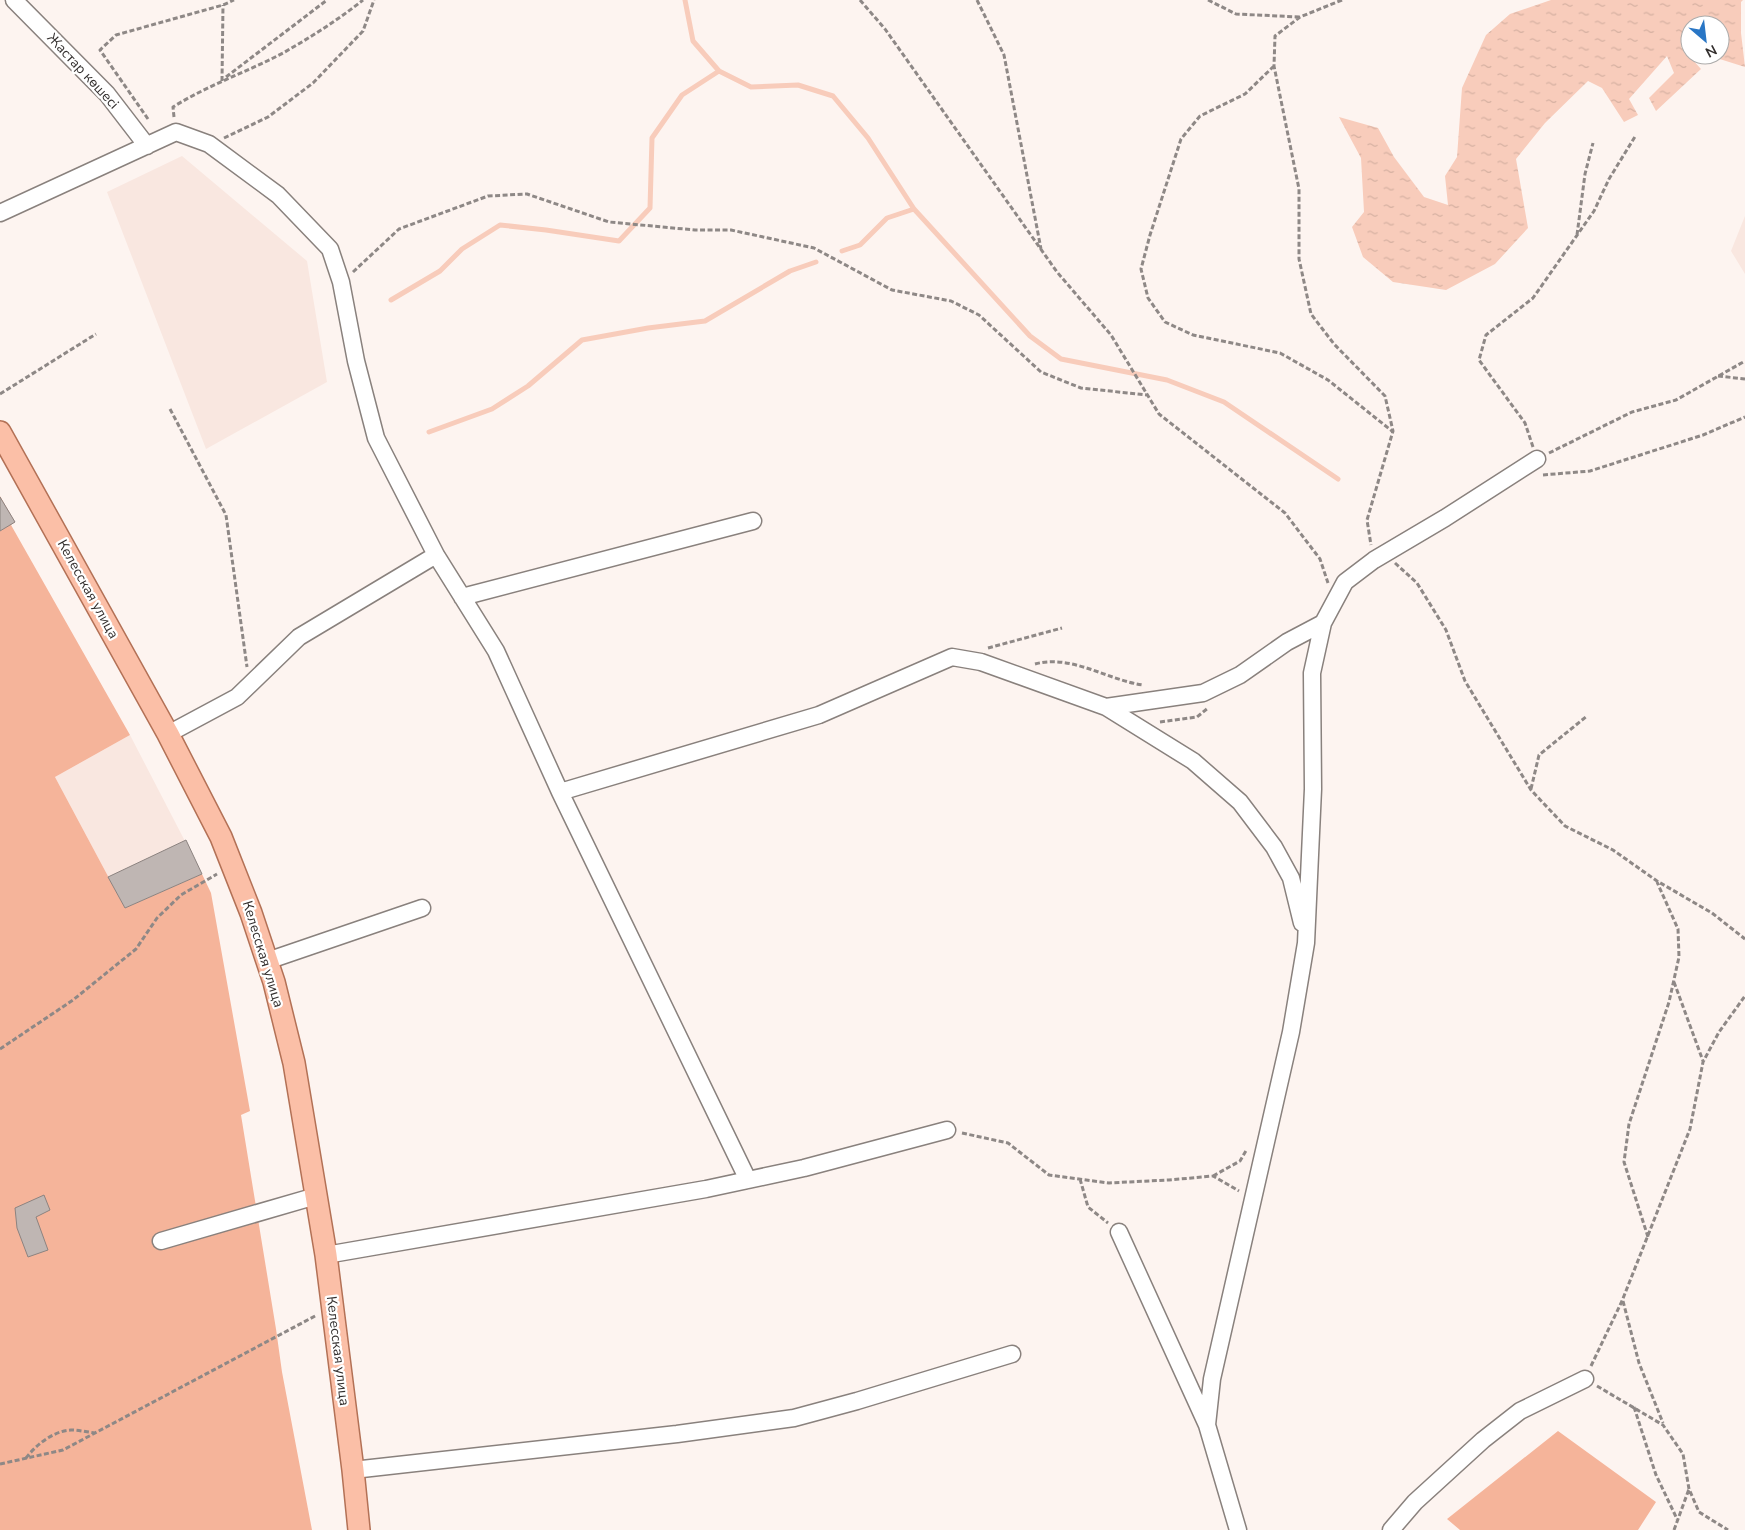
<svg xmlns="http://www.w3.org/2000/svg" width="1745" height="1530" font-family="'Nunito Sans',sans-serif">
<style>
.built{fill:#f9e7e0}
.green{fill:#f5b49a}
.water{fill:url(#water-ripples)}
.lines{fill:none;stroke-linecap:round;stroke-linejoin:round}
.stream{stroke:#f8ccbb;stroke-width:5}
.building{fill:#bfb6b3;stroke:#8c8380}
.minor-casing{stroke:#89817d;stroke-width:19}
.major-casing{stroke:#b37156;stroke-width:24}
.path{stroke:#8e8886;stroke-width:3;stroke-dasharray:5 2.5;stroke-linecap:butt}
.minor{stroke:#fff;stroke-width:16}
.major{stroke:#fbbfa7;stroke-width:21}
.labels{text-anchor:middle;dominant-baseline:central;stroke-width:4.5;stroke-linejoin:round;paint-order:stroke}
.street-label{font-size:14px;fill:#332f2e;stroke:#fff}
</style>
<defs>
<pattern id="water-ripples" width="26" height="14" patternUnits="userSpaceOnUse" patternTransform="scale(1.25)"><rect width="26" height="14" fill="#f8ccbb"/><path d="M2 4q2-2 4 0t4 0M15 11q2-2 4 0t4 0" fill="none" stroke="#d5b0a1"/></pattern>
</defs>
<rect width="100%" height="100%" fill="#fdf4f0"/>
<path class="built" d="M182,156L307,261L327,382L206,449L107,192Z
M1745,216V274L1731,251Z
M130,735L202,874L125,908L55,777Z"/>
<path class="green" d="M0,496L15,522L11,525L130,735L55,777L125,908L202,874L211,893L250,1111L241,1115L276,1329L282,1372L312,1530H0Z
M1558,1431L1656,1502L1638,1530H1460L1447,1519Z"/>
<path class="water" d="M1551,0H1743L1741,2V33L1745,67L1707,55H1720V25H1690V49L1681,47L1701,69L1656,111L1649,98L1674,73L1667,56L1629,99L1638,115L1624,122L1602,88L1588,81L1545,123L1516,159L1528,228L1495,264L1446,290L1393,282L1363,257L1352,227L1364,212L1361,158L1339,117L1378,128L1394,157L1424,197L1448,205L1445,176L1457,157L1462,88L1486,35L1510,14Z"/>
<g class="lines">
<path class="stream" d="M685,0L693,41L719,71L751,87L798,85L833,96L868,138L914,209L1030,336L1061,359L1167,380L1224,402L1338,479
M842,251L860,245L887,218L914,209
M391,300L440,271L462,249L500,225L546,230L619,241L650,208L652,138L682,95L719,71
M429,432L492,409L528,386L582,340L648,328L705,321L790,271L816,262"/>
</g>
<path class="building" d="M0,497L15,522L0,531Z
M186,840L202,874L125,908L108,877Z
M44,1195L50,1210L36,1217L48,1250L28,1257L17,1228L15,1208Z"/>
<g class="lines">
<defs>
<path id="minor" d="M14,0L107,94L147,146
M0,213L176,132L209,144L278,195L330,249L341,282L356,361L376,438L436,555L496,651L560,792L748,1180
M462,597L753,521
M1106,707L1193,761L1240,802L1274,847L1291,878L1302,923
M168,734L237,697L299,637L436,555
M560,792L819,715L952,657L981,662L1106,707L1203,693L1240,675L1287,642L1323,623
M267,961L422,908
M1119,1232L1207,1425
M161,1241L316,1196
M326,1255L706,1189L804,1168L947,1130
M353,1470L677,1434L794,1418L857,1401L1012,1354
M1238,1530L1207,1425L1212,1379L1291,1032L1306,943L1313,789L1312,673L1323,623L1345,582L1374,560L1445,518L1537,459
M1391,1530L1415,1502L1483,1440L1520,1411L1585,1379"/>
<path id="major" d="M0,432L168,734L221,837L251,913L274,982L294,1063L326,1255L353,1470L359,1530"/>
</defs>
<use href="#minor" class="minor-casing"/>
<use href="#major" class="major-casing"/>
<path class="path" d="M860,0L885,29L1057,272L1111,335L1159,414L1285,513L1320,559L1328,583
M977,0L1004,55L1041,249
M1208,0L1236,14L1300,17
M1342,0L1300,17L1275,36L1274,66L1299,189V259L1311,314L1334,344L1385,396L1393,431L1367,520L1371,545
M1274,66L1245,94L1200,116L1181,139L1150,235L1141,269L1148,298L1165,322L1193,335L1280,353L1328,380L1392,431
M226,77L327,0
M222,81L223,5
M174,117L173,107C208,85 247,72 283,53C311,37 338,20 363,0
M148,119L100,50L116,35L223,5L234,0
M224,138L268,117L313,83L363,31L374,0
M1577,235L1585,174L1593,143
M353,272L399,229L488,196L527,194L609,222L695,230H731L814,248L892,290L951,301L979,315L1041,372L1081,388L1147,395
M1718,376L1745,379
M0,394L96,334
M170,409L226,515L247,667
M1533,447L1525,423L1479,360L1486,335L1533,298L1594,211L1609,179L1636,135
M1549,453L1632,412L1676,400L1745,361
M1543,475L1590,471L1703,435L1745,417
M1395,563L1417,583L1446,630L1465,681L1531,790L1565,826L1613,850L1657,881L1712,913L1745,939
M988,648L1062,628
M1035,664C1072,654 1107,680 1143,685
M1160,722L1197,717L1208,708
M1531,789L1539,755L1587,716
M1674,982L1703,1061
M0,1049L73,1000L136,949L157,918L181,895L217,874
M962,1133L1008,1143L1049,1175L1109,1183L1169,1180L1213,1176L1239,1191
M1213,1176L1240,1161L1247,1149
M1080,1179L1088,1207L1108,1223
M1648,1237L1624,1162L1629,1124L1669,1002L1679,957L1678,929L1657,882
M1623,1301L1639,1363L1663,1423
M1591,1366L1622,1301L1690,1129L1703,1062L1719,1032L1745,996
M1597,1386L1663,1425L1683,1454L1689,1489L1699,1512L1728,1530
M1634,1407L1656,1475L1678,1521
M26,1458C36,1445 53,1431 71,1430C79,1430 87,1432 95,1433
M0,1464L63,1450L317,1315
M1674,1530L1689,1489"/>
<use href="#minor" class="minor"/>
<use href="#major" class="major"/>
</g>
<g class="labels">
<g class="street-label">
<text transform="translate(83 71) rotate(47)">Жастар көшесі</text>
<text transform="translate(88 589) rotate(61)">Келесская улица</text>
<text transform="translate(263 954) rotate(73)">Келесская улица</text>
<text transform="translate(338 1351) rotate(83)">Келесская улица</text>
</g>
</g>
<g transform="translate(1705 40) rotate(152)"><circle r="24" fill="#ffffff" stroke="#adacab"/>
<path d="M0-4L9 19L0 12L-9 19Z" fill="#2976c5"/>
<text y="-8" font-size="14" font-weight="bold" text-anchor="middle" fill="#332f2e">N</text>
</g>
</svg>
